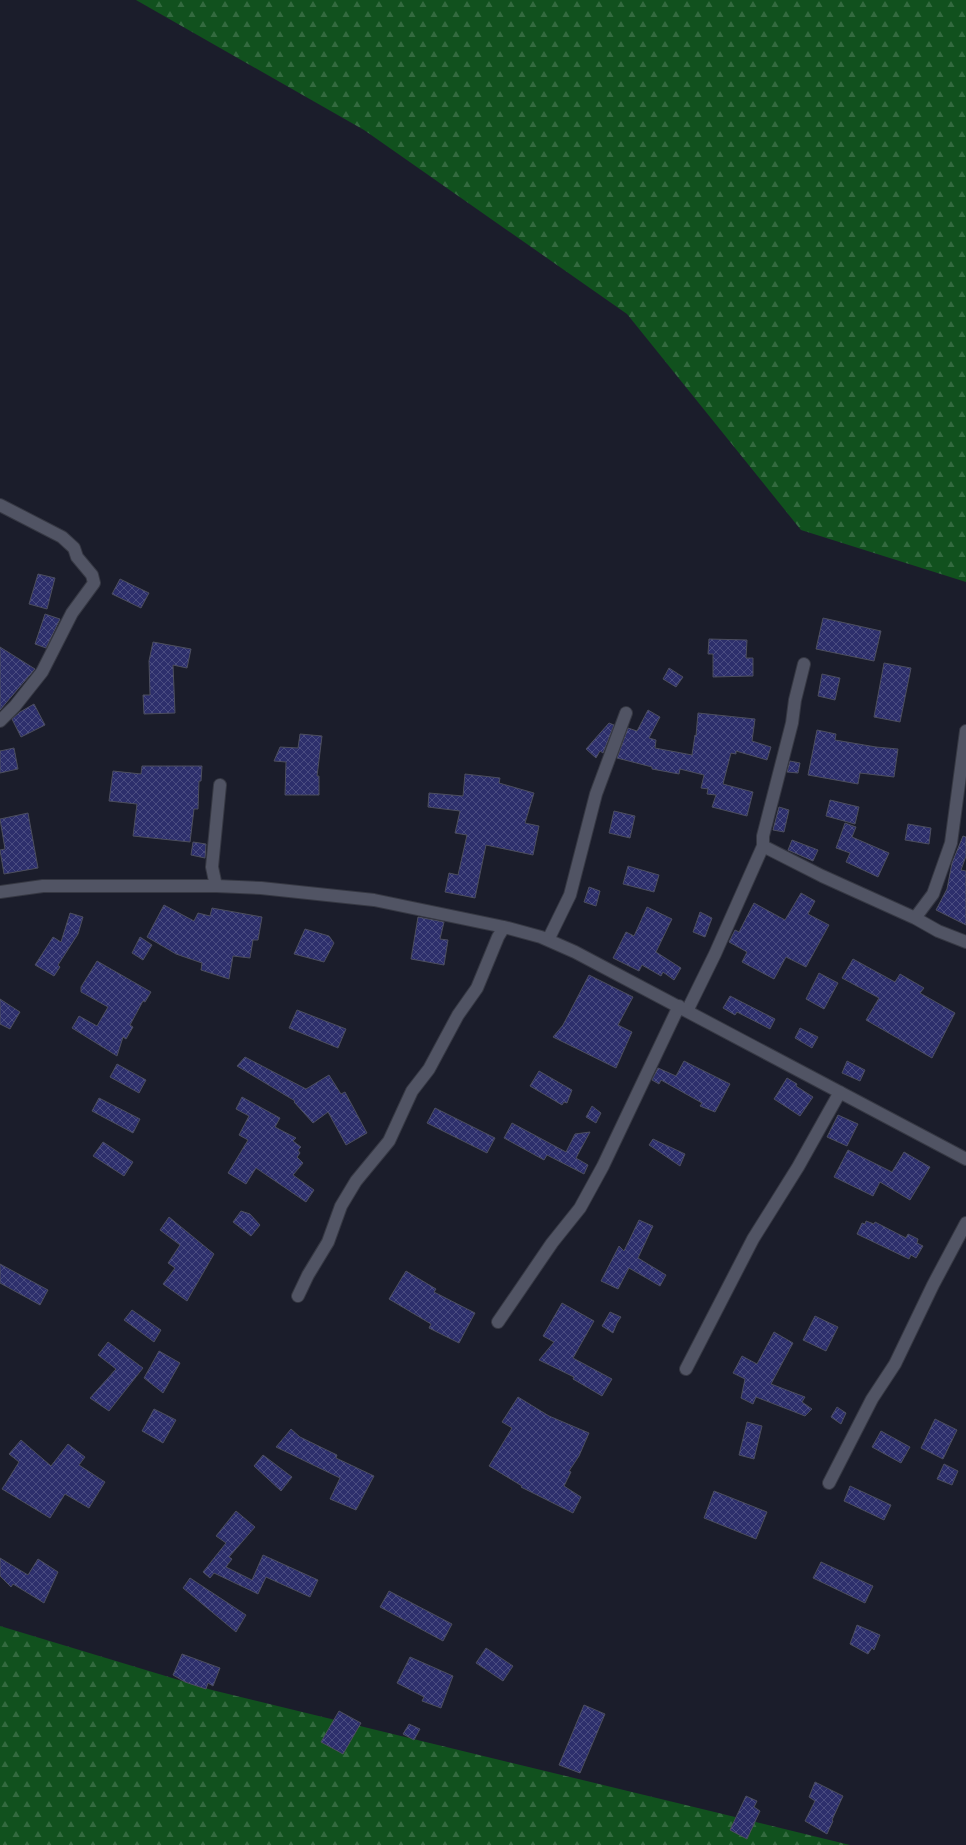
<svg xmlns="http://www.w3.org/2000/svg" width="966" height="1845" font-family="Manrope,sans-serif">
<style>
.forest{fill:url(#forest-firs)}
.building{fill:url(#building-cross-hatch);stroke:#4c4e5e}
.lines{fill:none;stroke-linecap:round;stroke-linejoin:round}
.minor-casing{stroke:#363843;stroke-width:14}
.minor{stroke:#515464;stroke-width:12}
</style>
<defs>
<pattern id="forest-firs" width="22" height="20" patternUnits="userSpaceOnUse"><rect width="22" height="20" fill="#11511e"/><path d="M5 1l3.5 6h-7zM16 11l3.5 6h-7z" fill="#336a3f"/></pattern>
<pattern id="building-cross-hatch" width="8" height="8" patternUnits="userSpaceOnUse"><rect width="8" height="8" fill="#2d2f6c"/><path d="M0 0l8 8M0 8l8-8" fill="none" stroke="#4b4d81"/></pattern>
</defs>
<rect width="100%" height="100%" fill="#1b1d2b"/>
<path class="forest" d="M136,0H966V582L801,530L627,314L364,130Z
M0,1626L212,1690L850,1845H0Z"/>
<path class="building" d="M38,574L55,578L47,609L29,604Z
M120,579L149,593L141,608L112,594Z
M45,614L60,619L46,648L35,644Z
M823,618L881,631L874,661L816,649Z
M709,639L747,640L746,658H753V676L713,677V654H708Z
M153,642L191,649L187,668L173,665L175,713L144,714L143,695H150L149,661Z
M0,647L35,669L0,710Z
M884,663L911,668L900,722L874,717Z
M669,668L683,677L676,687L663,679Z
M822,674L840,678L835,700L818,696Z
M34,704L45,725L21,737L12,719L20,712Z
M648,710L660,717L649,738L656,740L655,748L692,755L695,735L696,736L698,713L755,719L752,741L771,747L767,760L736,751V754L731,753L723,784L753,792L747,816L712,807L716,795L707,794L708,789L701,788L704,775L680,769L679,774L652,769V767L617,758L628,728L637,731Z
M609,723L614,725L603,753L600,751L596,758L586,749Z
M817,730L836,734L835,740L876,747L898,749L894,777L860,773L858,784L808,775Z
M300,734L322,736L317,776H319V795H285L286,762L274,761L280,747L298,748Z
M14,748L18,769L0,773V751Z
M790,761L800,763L798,773L787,772Z
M142,766H202L201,781H199L198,809H194L190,842L133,836L137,804L109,801L113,771L141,774Z
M465,774L500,778L499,783L534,793L525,823L539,826L533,855L486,845L475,898L445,892L449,873L458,875L467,835L455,833L460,811L428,807L429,793L463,796Z
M830,800L859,807L855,824L826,816Z
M779,807L789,810L784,832L773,830Z
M614,811L635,816L630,838L609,833Z
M28,813L38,868L4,874L0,850L5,849L0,819Z
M845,823L856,827L852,837L889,853L878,877L846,862L850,853L836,848Z
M908,824L931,828L929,844L905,840Z
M963,836L966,837V856L961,870L966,871V925L936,910L947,889L952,863Z
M792,840L818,850L813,861L788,850Z
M193,842L206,844L205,858L191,855Z
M628,866L659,875L654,892L623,884Z
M589,887L600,891L596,906L584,902Z
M801,893L815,901L808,914L829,925L806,967L786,957L774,979L742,962L747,952L729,942L735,930L739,932L754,903L785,920Z
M164,905L194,921L198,913L210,916L212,908L262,917L258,940H253L250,958L233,956L229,979L201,970L202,963L176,954L147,937Z
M647,907L672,919L656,952L681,968L674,980L663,972L661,976L642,965L639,971L613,958L626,932L634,936Z
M700,912L712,918L705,937L693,932Z
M70,913L83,917L78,934L58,965L60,967L54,976L35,965L53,937L61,942Z
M418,917L444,922L440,939L448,940L444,965L411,959Z
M305,929L329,936L334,943L324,962L294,954Z
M140,937L152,945L143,960L132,953Z
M853,959L895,982L900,974L924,988L920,993L955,1013L932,1058L866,1020L879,998L842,978Z
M97,961L151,992L145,1002L143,1001L130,1025L133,1027L126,1039L123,1037L117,1056L72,1028L79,1016L97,1026L108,1007L81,992V987Z
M819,973L838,983L824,1009L806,999Z
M589,975L633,997L618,1025L632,1032L616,1068L553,1037L563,1025Z
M730,996L775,1019L770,1029L737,1012L735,1015L723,1008Z
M0,999L20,1012L10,1029L0,1024Z
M297,1010L346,1029L338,1048L289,1028Z
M800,1028L818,1037L812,1048L795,1038Z
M245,1057L306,1089L329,1075L341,1094L345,1092L367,1133L346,1145L328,1112L313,1123L294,1102L295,1101L237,1066Z
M684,1061L730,1084L715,1112L700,1106L702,1103L661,1080L659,1084L652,1080L658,1068L676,1076Z
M847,1061L865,1070L860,1081L842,1073Z
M117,1064L146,1080L139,1093L110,1077Z
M539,1071L572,1090L567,1103L564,1102L562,1105L530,1086Z
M787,1078L797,1084L796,1086L813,1097L800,1116L774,1099Z
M242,1097L280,1118L275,1127L296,1138L293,1141L301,1147L298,1150L300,1153L297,1157L303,1163L293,1175L314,1190L306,1202L256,1168L246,1184L228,1173L248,1140L239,1135L249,1116L236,1109Z
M99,1098L140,1119L133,1133L92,1111Z
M592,1106L601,1113L596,1123L586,1117Z
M435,1108L495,1138L487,1153L427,1123Z
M838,1115L858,1124L847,1146L827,1137Z
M512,1123L566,1152L575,1134L590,1132L576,1158L588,1165L584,1174L547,1155L544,1160L504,1138Z
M653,1139L685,1154L680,1166L649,1145Z
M103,1142L133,1162L124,1176L93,1156Z
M848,1150L892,1172L904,1152L930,1167L910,1200L880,1182L873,1196L834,1177Z
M241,1211L250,1214L260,1225L251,1236L233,1222Z
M169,1217L214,1254L187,1301L163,1284L175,1268L168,1263L180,1245L160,1230Z
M639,1220L653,1226L638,1258L666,1275L660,1286L629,1268L618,1289L601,1281L619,1246L624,1251Z
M866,1221L874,1224L875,1222L906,1238L908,1234L918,1239L917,1243L923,1246L916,1258L911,1255L909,1259L857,1234L862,1223L865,1224Z
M0,1264L48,1290L40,1305L0,1283Z
M406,1271L436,1289L434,1292L475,1313L459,1343L429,1328L431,1324L389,1299Z
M562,1303L594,1321L573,1358L612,1379L602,1396L573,1379L574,1377L539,1360L554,1342L543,1336Z
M132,1310L161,1330L154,1342L124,1320Z
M610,1312L621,1317L617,1323L613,1333L602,1326Z
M815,1316L838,1327L826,1351L803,1340Z
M774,1332L793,1343L771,1384L805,1397L802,1402L812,1409L805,1416L756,1397L753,1404L741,1398L745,1379L733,1373L742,1356L757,1364Z
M108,1342L143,1368L109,1411L90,1398L116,1369L98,1355Z
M159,1351L180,1363L163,1393L144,1378Z
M518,1397L549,1416L589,1433L579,1456L569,1471L571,1472L564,1486L581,1497L573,1513L521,1487L522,1486L489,1466L512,1428L502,1422Z
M837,1407L846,1413L841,1424L831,1417Z
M154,1409L176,1420L163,1443L142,1431Z
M935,1419L957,1430L943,1459L921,1448Z
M747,1422L762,1426L754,1459L739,1455Z
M291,1429L300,1437L337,1455L336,1458L374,1476L356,1510L330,1499L340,1478L276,1447Z
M881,1431L910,1447L901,1463L872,1447Z
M21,1440L51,1466L68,1444L85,1457L79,1465L105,1482L89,1508L65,1494L50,1518L2,1489L19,1462L9,1454Z
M263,1455L292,1477L281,1491L254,1466Z
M944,1464L958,1471L952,1485L937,1479Z
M850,1486L891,1505L884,1520L844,1501Z
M714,1491L767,1512L756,1539L704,1518Z
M236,1511L255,1527L229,1557L232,1559L226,1567L252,1580L263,1555L318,1580L310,1597L266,1577L258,1594L214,1573L210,1578L203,1572L226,1543L216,1536Z
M0,1558L28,1575L38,1559L58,1572L44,1603L13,1584L11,1587L0,1576Z
M821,1562L873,1586L865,1603L813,1578Z
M190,1578L246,1615L236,1632L183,1588Z
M389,1591L452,1624L443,1641L380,1607Z
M857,1625L880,1635L874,1650L872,1648L868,1654L850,1644Z
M486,1648L513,1666L503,1681L476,1663Z
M182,1654L220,1668L213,1686L208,1683L206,1689L185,1682L173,1675Z
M410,1657L453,1676L441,1708L422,1701L424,1697L397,1683Z
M584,1705L605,1714L580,1773L559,1765Z
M339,1711L361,1723L343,1754L321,1742Z
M409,1724L420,1729L414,1740L403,1734Z
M815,1782L843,1796L832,1820L833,1821L827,1834L805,1821L815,1801L809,1797Z
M746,1796L757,1801L754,1807L760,1811L747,1839L730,1830Z"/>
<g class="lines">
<defs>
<path id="minor" d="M0,505L62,537L74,548L77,557L92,575L94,583L72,613L42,672L15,706L0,721
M763,846V836L792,723L795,700L804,664
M216,886L212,867L220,785
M0,892L43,886H216L261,888L374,900L504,927L541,937L575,952L966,1159
M915,918L933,894L951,843L966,731
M548,940L570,895L596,794L626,713
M687,1011L715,954L763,846L822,876L915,918L938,931L966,942
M298,1296L308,1275L328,1242L341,1206L356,1181L389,1141L412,1091L429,1069L458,1015L477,988L498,937L504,927
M498,1322L552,1243L580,1208L603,1166L679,1006
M686,1369L753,1239L798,1167L840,1092
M829,1483L872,1399L895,1364L933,1285L966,1223"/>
</defs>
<use href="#minor" class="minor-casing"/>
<use href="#minor" class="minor"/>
</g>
</svg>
